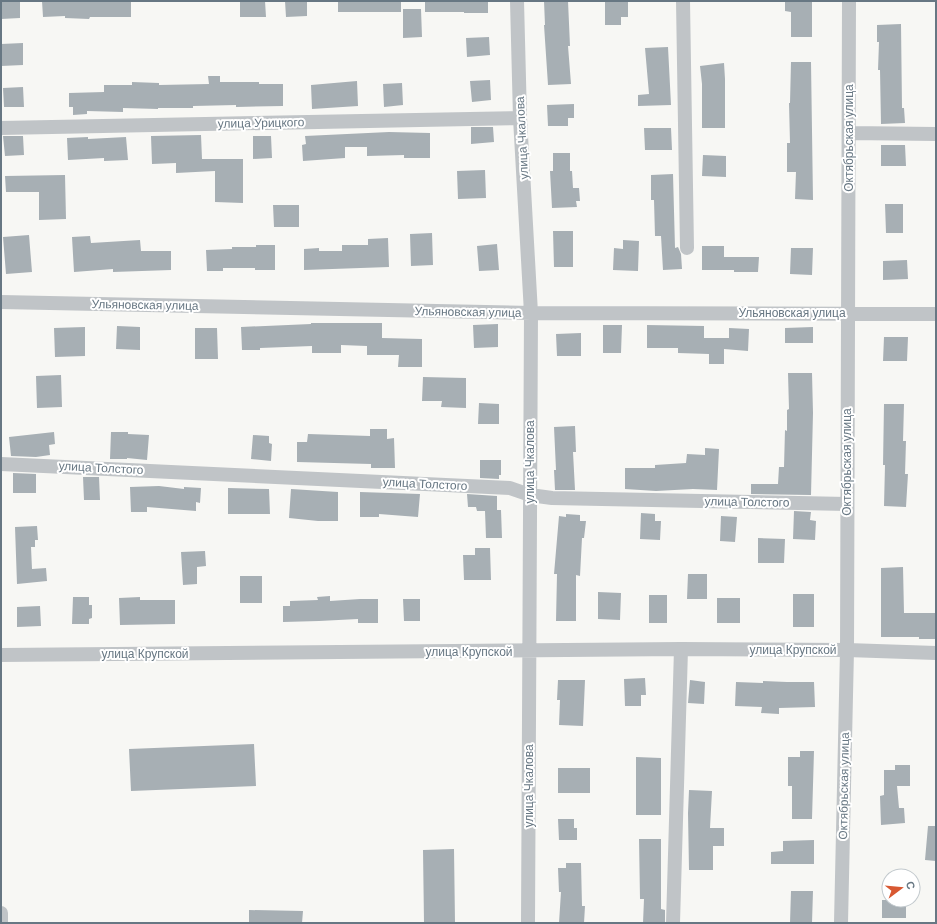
<svg xmlns="http://www.w3.org/2000/svg" width="937" height="924" font-family="Arial,sans-serif">
<style>
.building{fill:#a7afb4}
.lines{fill:none;stroke-linecap:round;stroke-linejoin:round}
.minor{stroke:#c0c4c7;stroke-width:14}
.labels{text-anchor:middle;dominant-baseline:central;stroke-width:4;stroke-linejoin:round;paint-order:stroke}
.street-label{font-size:12px;fill:#677783;stroke:#fff}
</style>
<rect width="100%" height="100%" fill="#f7f7f4"/>
<path class="building" d="M1,1H20V18L1,19Z
M42,1H131V17H90L89,19L65,18V16L43,17Z
M240,1H265L266,17H240Z
M285,1H307V16L286,17Z
M338,1H401V12H338Z
M425,1H488V13H464V12H425Z
M544,1H568L570,46H568L571,84L548,85L544,25H545Z
M605,1H628V17H621V25H605Z
M785,1H812V37H791V12L785,11Z
M403,9H421L422,37L403,38Z
M901,24L902,108H904L905,123L881,124L880,70H878L879,42H877V25Z
M489,37L490,55L467,57L466,38Z
M23,43V65L1,66V44Z
M668,47L671,105L638,106V95L649,94L645,48Z
M791,62H811L813,200L795,199L796,172H787V143H790L789,103H790Z
M724,63L725,79V128H702V84L700,66Z
M208,76H220V82H259V84H283V106L236,107V105L193,106V108H158V109L123,108V112L87,111V114L73,115V107H69V93L104,92V85H132V82L159,83V85L209,84Z
M490,80L491,100L472,102L470,81Z
M357,81L358,106L312,109L311,85Z
M402,83L403,105L384,107L383,84Z
M23,87L24,107H4L3,88Z
M574,104V118H568V126H548L547,105Z
M471,127H493L494,142L471,144Z
M644,128H671L672,150H645Z
M389,132L430,133V158H404V155L367,156V147H345V158L303,161L302,145L306,144L305,136Z
M201,135L202,159H243V203L215,202V171L176,173V163L152,164L151,136Z
M3,136H23L24,155L5,156Z
M253,136H271L272,158L253,159Z
M88,137V139L126,137L128,160L104,161V158L68,160L67,138Z
M881,145H905L906,166H881Z
M553,153H570V171H572L573,188H579L580,201H576L577,207L552,208L550,171H553Z
M703,155L726,156V177L702,176Z
M485,170L486,198L458,199L457,171Z
M673,174L675,248L678,247L681,254L682,269L663,270L661,236H655L654,200H651V175Z
M65,175L66,219L39,220V192H6L5,176Z
M885,204H903V233H886Z
M273,205H299V227H274Z
M553,231H573V267H554Z
M432,233L433,265L411,266L410,234Z
M29,235L32,272L6,274L3,237Z
M90,236L91,243L140,240L141,251H171V270L113,272V269L74,272L72,237Z
M388,238L389,267L304,270V249L319,248V251H342V245H368V239Z
M623,240L639,241L638,271L613,270L614,248L623,249Z
M497,244L499,270L479,271L477,246Z
M256,245H275V270H255V268H223V271H207L206,250L232,249V247H256Z
M702,246H724V257H759L758,272H734V270H702Z
M791,248H813L812,275L790,274Z
M907,260L908,279L883,280V261Z
M311,323H382V338L422,339V367H398L399,355H367V346L341,345V353H312V346L260,348V350H242L241,327L311,324Z
M498,324V347L474,348L473,325Z
M603,325H622L621,353H603Z
M647,325L704,326V338H729V328L749,329L748,351L724,349V364H709V354L678,353V348H647Z
M117,326L140,327V350L116,349Z
M85,327V356L55,357L54,328Z
M813,327V343H785V328Z
M195,328H217L218,359H195Z
M581,333V356H557L556,334Z
M884,337H908L907,361H883Z
M788,373H812L813,413L811,495L751,494V484H778L779,467H784L785,430L787,431V410L789,409Z
M61,375L62,407L37,408L36,376Z
M423,377L466,378V408L441,407L442,401H422Z
M479,403L499,404V424H478Z
M884,404H904L903,441H906L905,474H908L906,507L884,506L885,465H883Z
M575,426L576,452H573L575,490H555L554,470H556L554,427Z
M370,429H387V439L394,438L395,468H371V464L297,462V442H307L308,434L370,436Z
M54,432L55,444L49,445L50,455L36,457L11,456L9,437Z
M111,432H128V434L149,435L147,460L127,458V459H110Z
M253,435L269,436V443L272,444L271,461L251,459Z
M705,448L719,449L717,490L693,489L656,491L625,489V468H655V465L686,463L687,454L705,455Z
M480,460H501V475H499V479L480,478Z
M13,473L36,474V493H13Z
M83,477H99L100,500H84Z
M159,486L184,489V487L201,488L200,503L196,502V511L147,507V512H131L130,487Z
M228,488L269,489L270,514H228Z
M291,489L338,492V521H318L289,518Z
M360,492L420,494L418,517L379,514V517H360Z
M467,494L497,496V510H501L502,538H486L485,511H477L476,507H468Z
M794,511L811,512L810,520L816,521L815,540L793,539Z
M641,513L655,514V521H661L660,540L640,539Z
M566,514L580,515V521H586L584,538H582L580,576L576,575V621H556L557,574H554L559,516L566,517Z
M721,516L737,517L735,542L720,541Z
M37,526L38,540H35V547H31L32,569L46,568L47,581L17,584L15,527Z
M758,538L785,539L784,563H758Z
M475,548H490L491,580H464L463,555H475Z
M205,551L206,566L197,567V584L183,585L181,552Z
M903,567L904,613H936V639H919V637H881V568Z
M688,574H707V599H687Z
M240,576H262V603H240Z
M598,592L621,593L620,620L598,619Z
M793,594H814V627H793Z
M649,595H667V623H649Z
M330,596V601L360,599H378V623H358V619L319,621L283,622V606H290V601L318,600L317,597Z
M73,597H89V605H92V618L89,619V624H72Z
M140,597V600H175V624L120,625L119,598Z
M717,598H740V623H717Z
M403,599H420V621H404Z
M40,606L41,626L17,627V607Z
M645,678L646,695H641V706H625L624,679Z
M558,680H585L583,726L559,725L560,700H557Z
M690,680L705,682L704,704L688,703Z
M763,681L787,682H814L815,707L779,708V714L761,713L762,707L735,706L736,682L763,683Z
M254,744L256,786L131,791L129,749Z
M800,751H814L812,819H792V786H788V757H800Z
M636,757L661,758V815H636Z
M895,765H910V786H897L899,808H904L905,823L881,825L880,796L884,795V770H895Z
M558,768H590V793H558Z
M689,790L712,791L710,828H724V846H713V870H689L688,813Z
M558,819H574V828H577V840H559Z
M928,826H936V861L925,860Z
M639,839H661V909L665,910V923H643L644,899H640Z
M814,840V864H771V852L783,851V841Z
M454,849L455,923H424L423,850Z
M566,863H581L582,906H585L584,923H559L561,892H559L558,868H566Z
M791,891H813L812,923H790Z
M882,900H906V918H882Z
M249,910L303,911L302,923H249Z"/>
<g class="lines">
<path class="minor" d="M517,1L520,118L531,313L528,923
M683,1L687,248
M1,128L520,118
M849,133L936,134
M1,302L531,313L936,314
M1,464L510,488L530,495L552,498L847,504
M1,655L681,649L847,650L936,653
M1,913V923
M673,923L681,649
M841,923L847,650L849,1"/>
</g>
<g class="labels">
<g class="street-label">
<text transform="translate(261 123) rotate(-1)">улица Урицкого</text>
<text transform="translate(522 138) rotate(-93)">улица Чкалова</text>
<text transform="translate(849 138) rotate(-90)">Октябрьская улица</text>
<text transform="translate(145 305) rotate(1)">Ульяновская улица</text>
<text transform="translate(468 312) rotate(1)">Ульяновская улица</text>
<text x="792" y="313">Ульяновская улица</text>
<text transform="translate(530 462) rotate(-90)">улица Чкалова</text>
<text transform="translate(847 462) rotate(-90)">Октябрьская улица</text>
<text transform="translate(101 468) rotate(3)">улица Толстого</text>
<text transform="translate(425 484) rotate(3)">улица Толстого</text>
<text transform="translate(747 502) rotate(1)">улица Толстого</text>
<text x="793" y="650">улица Крупской</text>
<text x="469" y="652">улица Крупской</text>
<text x="145" y="654">улица Крупской</text>
<text transform="translate(529 786) rotate(-90)">улица Чкалова</text>
<text transform="translate(844 786) rotate(-89)">Октябрьская улица</text>
</g>
</g>
<rect width="937" height="924" fill="none" stroke="#677783" stroke-width="4"/>
<g transform="translate(901 888) rotate(74)"><circle r="19" fill="#ffffff" stroke="#c2c9cd"/>
<path d="M0-3L7 15L0 10L-7 15Z" fill="#d85832"/>
<text y="-6" font-size="11" font-weight="bold" text-anchor="middle" fill="#677783">С</text>
</g>
</svg>
